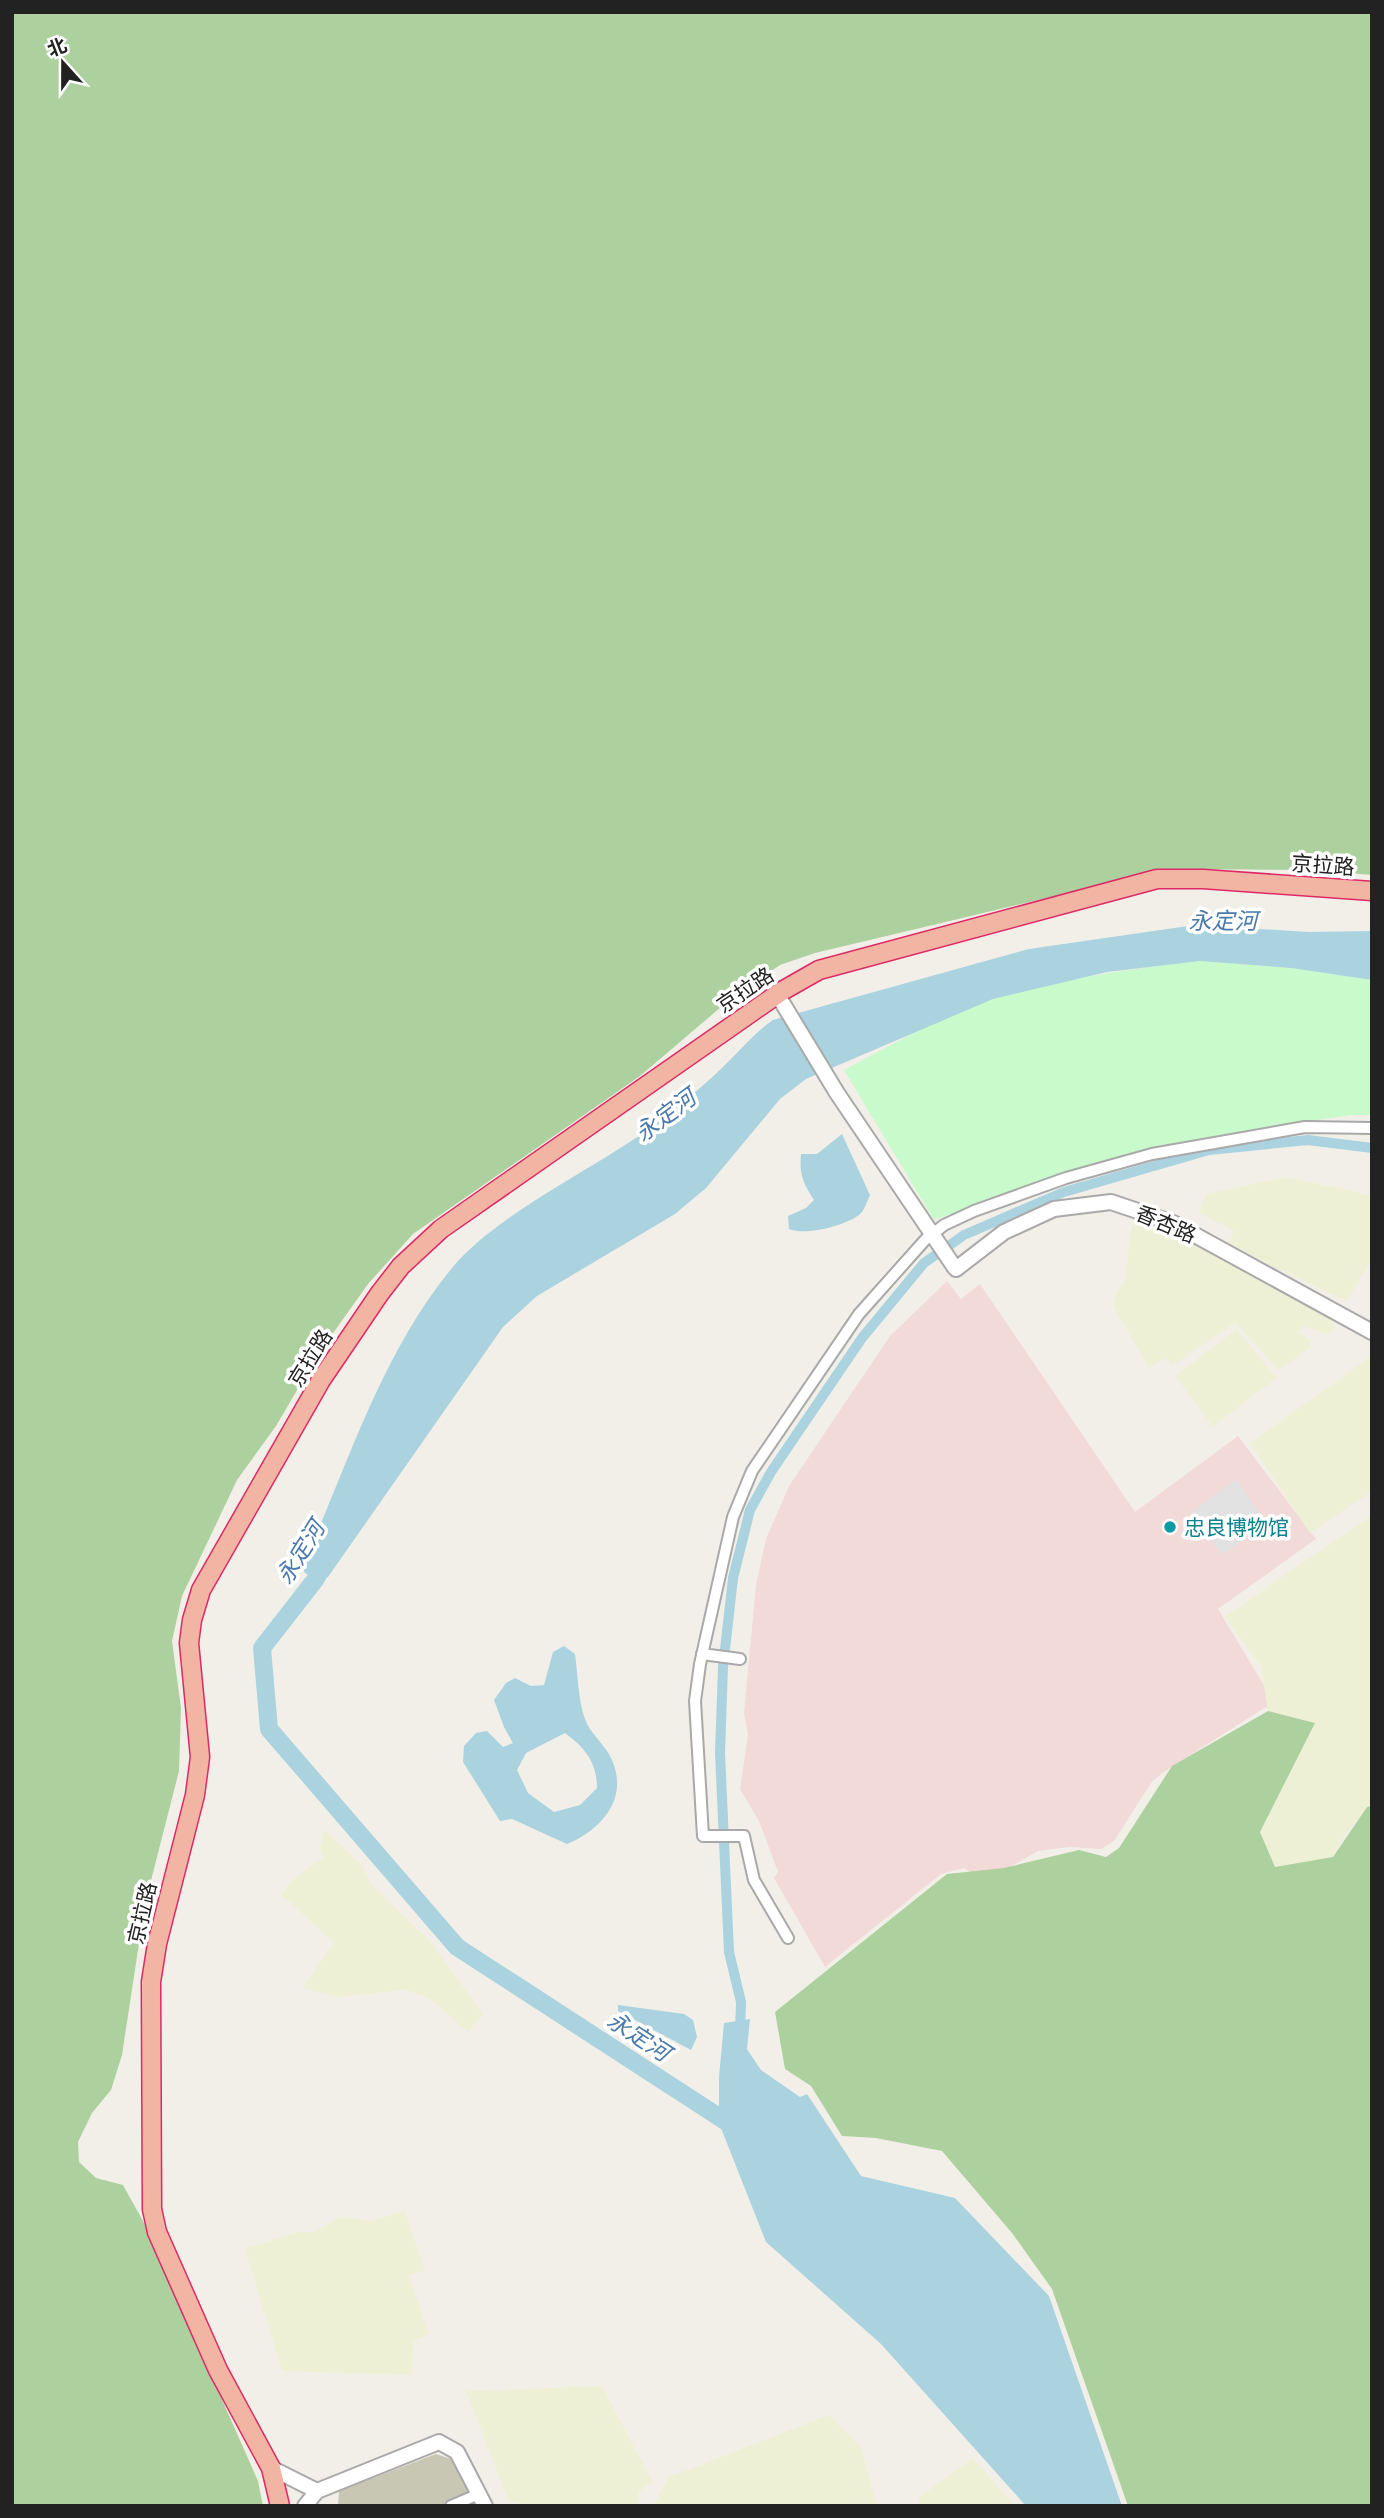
<svg xmlns="http://www.w3.org/2000/svg" width="1384" height="2518" font-family="'PT Sans','Noto Sans SC',sans-serif">
<style>
.commercial{fill:#f2dad9}
.construction{fill:#c7c7b4}
.farmland{fill:#eef0d5}
.forest{fill:#add19e}
.park{fill:#c8facc}
.parking{fill:#e2e2e2}
.water{fill:#aad3df;fill-rule:evenodd}
.lines{fill:none;stroke-linecap:round;stroke-linejoin:round}
.canal{stroke:#aad3df;stroke-width:10}
.river{stroke:#aad3df;stroke-width:18}
.minor-casing{stroke:#a9a9a9;stroke-width:14}
.tertiary-casing{stroke:#a9a9a9;stroke-width:18}
.trunk-casing{stroke:#dc2a67;stroke-width:21}
.minor{stroke:#fff;stroke-width:10}
.tertiary{stroke:#fff;stroke-width:14}
.trunk{stroke:#f2b4a3;stroke-width:18}
.culture-dot{fill:#0f9aa8;stroke:#fff;stroke-width:2.5}
.labels{text-anchor:middle;dominant-baseline:central;stroke-width:7;stroke-linejoin:round;paint-order:stroke}
.street-label{font-size:21px;fill:#222;stroke:#fff}
.culture-label{font-size:21px;fill:#0d838f;stroke:#fff;text-anchor:start}
.water-label{font-size:23px;font-style:italic;fill:#4a7aab;stroke:#fff}
</style>
<rect width="100%" height="100%" fill="#f2efe9"/>
<path class="commercial" d="M947,1281L961,1299L980,1284L1135,1512L1238,1436L1316,1539L1218,1609L1274,1702L1162,1773L1151,1783L1114,1841L1101,1849L1069,1847L1038,1851L986,1881L964,1868L941,1874L825,1967L774,1878L778,1872L759,1821L740,1789L748,1735L744,1713L756,1585L766,1539L789,1486L890,1336Z"/>
<path class="construction" d="M436,2454L457,2461L480,2506H338L339,2491Z"/>
<path class="farmland" d="M1286,1177L1372,1195V1259L1347,1301L1228,1246L1234,1231L1199,1213L1206,1194Z
M1132,1222L1194,1245L1328,1315L1335,1328L1327,1334L1303,1326L1298,1332L1309,1339L1310,1348L1279,1370L1235,1323L1172,1366L1166,1358L1149,1368L1113,1306L1116,1294L1125,1280Z
M1237,1329L1276,1378L1213,1427L1175,1376Z
M1372,1356V1491L1310,1533L1250,1443Z
M1372,1515V1806L1367,1807L1344,1836L1333,1857L1275,1868L1260,1832L1315,1723L1268,1711L1261,1666L1224,1617Z
M324,1830L360,1863L373,1886L430,1941L483,2014L468,2032L431,1999L406,1990L338,1997L302,1988L334,1943L281,1894L292,1880L323,1858L320,1850Z
M405,2211L425,2270L409,2276L429,2334L413,2342L412,2375L282,2371L245,2249L295,2232H315L340,2217L371,2221Z
M602,2386L652,2481L638,2493L639,2506H528L508,2500L466,2391Z
M829,2415L861,2447L877,2506H653L669,2477Z
M973,2458L1015,2506H921L918,2498Z"/>
<path class="forest" d="M12,12H1372V875L1312,870L1168,869L815,953L780,965L734,996L640,1076L413,1234L368,1284L319,1353L276,1426L237,1480L182,1596L172,1641L181,1708L179,1771L145,1904L122,2055L111,2090L92,2113L78,2142L79,2162L96,2178L123,2185L143,2221L258,2481L263,2506H12Z
M1268,1711L1315,1723L1260,1832L1275,1867L1333,1857L1367,1807L1372,1806V2506H1128L1052,2289L1012,2233L942,2151L876,2138L842,2136L811,2086L785,2069L775,2012L947,1874L1004,1868L1079,1850L1106,1857L1119,1848L1172,1766Z"/>
<path class="park" d="M1200,961L1291,968L1372,980V1115H1351L1242,1131L1150,1148L1050,1178L934,1220L844,1070C892,1045 942,1015 994,999C1061,978 1131,969 1200,961Z"/>
<path class="parking" d="M1236,1480L1267,1523L1222,1555L1191,1512Z"/>
<path class="water" d="M1195,925L1309,932L1372,931V980L1291,968L1200,961L1107,972L993,999L806,1079L780,1099L706,1188L675,1214L537,1296L503,1327L328,1577L315,1580L304,1572L303,1565C348,1465 381,1354 452,1268C496,1215 588,1172 646,1131C676,1109 705,1085 731,1059C745,1045 757,1031 773,1020L1029,949Z
M842,1134L870,1195C867,1202 864,1211 859,1215C844,1226 805,1236 789,1229L788,1216L806,1208L814,1200C803,1183 799,1174 801,1154H817Z
M564,1646L575,1654C578,1675 578,1700 585,1719C590,1734 606,1745 612,1760C629,1799 601,1830 567,1844L512,1819L500,1821L463,1762L464,1746L476,1733L487,1731L503,1747L513,1743L504,1727L494,1700L506,1683L515,1678L531,1686L544,1685L553,1652ZM565,1733C585,1748 597,1762 597,1788L580,1805L554,1812L528,1793L517,1770L526,1753Z
M618,2005L684,2014L693,2020L697,2037L691,2050L618,2011Z
M750,2019L747,2049L761,2070L800,2097L807,2094L861,2176L955,2198L1049,2296L1122,2506H1026L881,2344L766,2242L719,2123V2077L724,2023Z"/>
<g class="lines">
<path class="canal" d="M740,2033L741,2002L729,1952L720,1753L723,1667L733,1578L750,1510L771,1472L862,1338L924,1263L964,1235L1064,1192L1209,1150L1308,1140L1372,1148"/>
<path class="river" d="M327,1559L315,1580L262,1648L269,1729L457,1947L739,2130"/>
<defs>
<path id="minor" d="M702,1654L740,1659
M788,1938L754,1880L744,1836H703L695,1701L700,1664L733,1517L752,1471L859,1314L925,1240L944,1225L974,1211L1066,1178L1152,1154L1305,1127L1372,1128
M451,2506L479,2494"/>
<path id="tertiary" d="M777,994L837,1093L955,1268
M956,1269L1004,1232L1054,1209L1111,1202L1173,1223L1372,1332
M271,2468L317,2491L305,2506
M317,2491L439,2442L457,2452L485,2506"/>
<path id="trunk" d="M280,2506L271,2468L218,2370L157,2232L152,2209L151,1982L157,1944L195,1795L200,1757L189,1643L192,1620L201,1590L321,1380L380,1293L401,1266L441,1229L782,991L819,970L1157,879H1203L1372,891"/>
</defs>
<use href="#minor" class="minor-casing"/>
<use href="#tertiary" class="tertiary-casing"/>
<use href="#trunk" class="trunk-casing"/>
<use href="#minor" class="minor"/>
<use href="#tertiary" class="tertiary"/>
<use href="#trunk" class="trunk"/>
</g>
<circle class="culture-dot" cx="1170" cy="1527" r="7"/>
<g class="labels">
<g class="street-label">
<text transform="translate(1323 865) rotate(4)">京拉路</text>
<text transform="translate(745 990) rotate(-34)">京拉路</text>
<text transform="translate(1166 1224) rotate(23)">香杏路</text>
<text transform="translate(310 1358) rotate(-58)">京拉路</text>
<text transform="translate(142 1913) rotate(-77)">京拉路</text>
</g>
<g class="culture-label">
<text x="1184" y="1527">忠良博物馆</text>
</g>
<g class="water-label">
<text x="1223" y="920">永定河</text>
<text transform="translate(665 1115) rotate(-37)">永定河</text>
<text transform="translate(300 1552) rotate(-58)">永定河</text>
<text transform="translate(639 2036) rotate(33)">永定河</text>
</g>
</g>
<rect width="1384" height="2518" fill="none" stroke="#222222" stroke-width="28"/>
<g transform="translate(63 63) rotate(339)" stroke="#ffffff" stroke-width="5" paint-order="stroke">
<path d="M0-5L12 26L0 18L-12 26Z" fill="#222222"/>
<text y="-10" font-size="19" font-weight="bold" text-anchor="middle" fill="#222222">北</text>
</g>
</svg>
